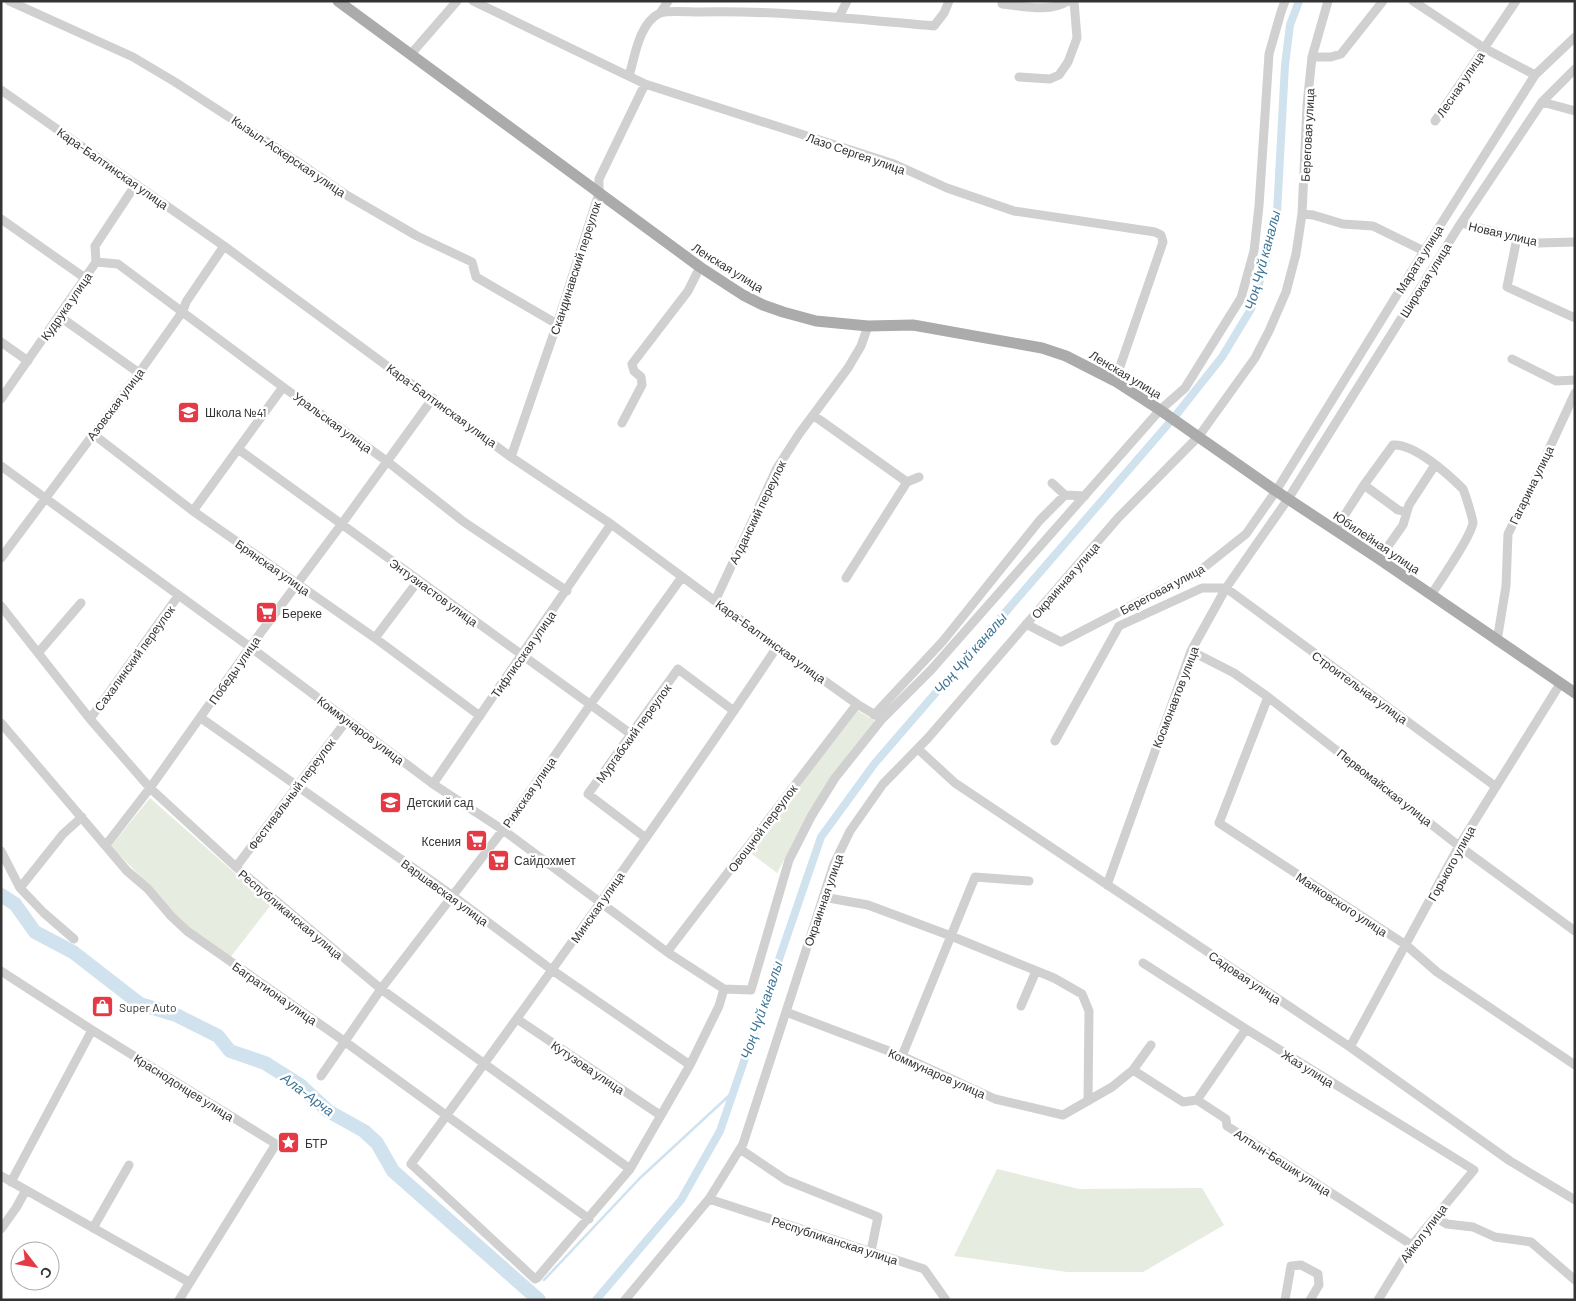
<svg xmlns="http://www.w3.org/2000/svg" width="1576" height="1301" font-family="Barlow,sans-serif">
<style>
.green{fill:#e6ecdf}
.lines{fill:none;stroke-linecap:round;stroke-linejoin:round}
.stream{stroke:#cfe2ee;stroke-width:2.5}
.canal{stroke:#cfe2ee;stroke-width:8}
.river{stroke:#cfe2ee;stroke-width:14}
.minor{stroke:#d0d0d0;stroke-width:9}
.major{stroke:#ababab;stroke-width:11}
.labels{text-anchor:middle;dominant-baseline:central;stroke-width:5;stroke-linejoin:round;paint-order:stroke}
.street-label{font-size:12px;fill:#333;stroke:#fff}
.poi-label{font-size:12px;fill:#333;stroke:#fff;text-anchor:start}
.water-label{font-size:14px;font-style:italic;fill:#3f7597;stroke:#fff}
</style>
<rect width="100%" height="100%" fill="#fff"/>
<path class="green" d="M857,710L875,721L808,815L777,873L748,851Z
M150,798L271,905L229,959L183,925L155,892L111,846Z
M997,1169L1079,1189L1202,1188L1224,1225L1143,1272H1067L954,1256Z"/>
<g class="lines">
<path class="stream" d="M544,1280L640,1178L733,1092"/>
<path class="canal" d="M596,1300L681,1200L720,1131L821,837L875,763L1176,415L1222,357L1251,309L1266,261L1277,213L1285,65L1290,25L1299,1"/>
<path class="river" d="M1,895L15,904L35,932L73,952L140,1004L176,1015L218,1036L230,1051L265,1063L300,1085L328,1111L364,1131L377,1143L393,1171L539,1300"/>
<path class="minor" d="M9,1L133,57L175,82L298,162L348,196L417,236L472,262L476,277L557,324
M473,1L645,84L894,164L947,188L1014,211L1155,232L1161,235L1163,242L1115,381
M1328,1L1312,57L1307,105L1302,214L1313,215L1343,224L1373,226L1424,251
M1413,1L1484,48L1535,75
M1002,4C1023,6 1049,13 1068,1
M661,12L668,1
M839,17L847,1
M411,54L457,1
M1312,57H1331L1341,54L1383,1
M629,76C635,56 639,23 660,13C667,10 689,12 698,12C777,10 856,19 934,26L944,13L949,1
M1019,77L1050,79L1059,75L1068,62L1077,38L1074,1
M1,90L224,246L511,457L611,524L777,647L857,704L882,719
M1542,102L1575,111
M1435,121L1516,1
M1,219L85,278
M1461,223L1538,243L1575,242
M1517,238L1507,287L1575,318
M96,262L118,264L283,387L388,462L464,522L567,591
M59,316L139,373
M1,342L28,361
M1512,359L1556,381L1575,380
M1,399L96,262L95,246L136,184
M813,415L907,482
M622,423L642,385L641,377L634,371L632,364L688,291L700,267
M93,434L193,511L375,638L480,716
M238,449L631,734
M511,457L557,324L599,193V179L645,84
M1,466L250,647L433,784L503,830L667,952L724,989
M1052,483L1065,495L1085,496
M1364,485L1398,510L1406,512
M193,511L283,387
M1335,530L1364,485L1393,445C1414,443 1449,475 1463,489C1465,493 1473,519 1473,523C1471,537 1440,581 1431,595
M1,558L139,373L183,311L186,302L224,246
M1379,559L1403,525L1409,505L1435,465
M846,578L907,482L919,477
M715,601L777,468L799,434L848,368L861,346L868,326
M1,606L90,719L150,788L236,867L381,989L630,1169
M1026,624L1061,642L1202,569L1246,534L1276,491L1424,251L1535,75L1575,37
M375,638L418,581
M1497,641L1506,586L1508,534L1538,473L1575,393
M1191,651L1234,673L1268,697L1459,846L1575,931
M38,653L81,603
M1268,697L1219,823L1406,945L1437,972L1575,1065
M874,715L943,641L1040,520L1065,495
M201,718L453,896L552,970L690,1065
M90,719L178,596
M1,723L127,871L148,889L171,916L187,931L344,1041L589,1219
M1055,741L1119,626L1202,588H1226L1495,786
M918,749L955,783L1350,1047L1510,1161L1575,1200
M433,784L611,524
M646,838L588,794L678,669L734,711
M106,845L150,788L250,647L341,525L433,398
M1,851L20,888L44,913L74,939
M236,867L347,720
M1107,885L1191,651L1226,588L1288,499L1461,223L1542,102L1575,69
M20,888L63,834L82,817
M823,897L868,905L951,936L1054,978L1082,994L1089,1011L1088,1101
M667,952L857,704
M1143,963L1246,1029L1474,1170L1412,1245L1378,1300
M1,971L92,1030L276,1144L179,1300
M724,989L751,990L789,860L812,815L835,778L882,719L931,670L1160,410L1185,388L1241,298L1254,251L1259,206L1269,54L1281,12L1285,1
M724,989L719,1006L690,1065L630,1169L537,1278L535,1279L411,1164C536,993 660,822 777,647
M1021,1006L1036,971
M786,1012L902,1056L995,1099L1063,1115L1112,1087L1133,1070L1151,1045
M517,1019L660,1115
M1350,1047L1459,846L1560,684
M902,1056L975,877L1029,881
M1133,1070L1183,1102L1197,1100L1226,1119L1227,1126L1412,1245
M321,1076L381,989L503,830L590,705L682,577
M1197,1100L1246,1029
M740,1149L786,1180L878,1217L871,1251
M1,1176L189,1282
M11,1182L92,1030
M709,1199L924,1269L946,1300
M1435,1217L1447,1224L1473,1227L1495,1237L1531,1242L1575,1280
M93,1228L129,1165
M1,1229L16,1208L26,1190
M625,1300L709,1199L743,1144L834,864L850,831L883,784L928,738L1118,518L1199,436L1255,358L1269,331L1286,292L1296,254L1302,214
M1285,1300L1291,1266L1301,1265L1318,1274L1319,1285L1310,1300"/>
<path class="major" d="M338,1L700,267L743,295L763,305L783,312L816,321L868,326L913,325L1042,348L1066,356L1115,381L1160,410L1276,491L1379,559L1575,693"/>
</g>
<defs>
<symbol id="school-square" viewBox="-11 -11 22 22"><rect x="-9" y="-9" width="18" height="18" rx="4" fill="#e63946" stroke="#fff"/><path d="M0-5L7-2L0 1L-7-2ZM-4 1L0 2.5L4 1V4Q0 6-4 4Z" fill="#fff"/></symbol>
<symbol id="supermarket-square" viewBox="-11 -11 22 22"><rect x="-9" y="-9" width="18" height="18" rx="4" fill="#e63946" stroke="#fff"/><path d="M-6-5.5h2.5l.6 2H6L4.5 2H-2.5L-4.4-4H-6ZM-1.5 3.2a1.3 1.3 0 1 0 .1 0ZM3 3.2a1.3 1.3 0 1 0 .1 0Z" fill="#fff"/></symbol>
<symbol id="shop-square" viewBox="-11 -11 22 22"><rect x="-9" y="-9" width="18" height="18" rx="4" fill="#e63946" stroke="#fff"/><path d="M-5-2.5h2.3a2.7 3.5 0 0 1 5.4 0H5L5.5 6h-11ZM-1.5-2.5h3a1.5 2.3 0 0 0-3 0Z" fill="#fff"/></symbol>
<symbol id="sight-square" viewBox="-11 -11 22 22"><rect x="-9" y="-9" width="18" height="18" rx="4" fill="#e63946" stroke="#fff"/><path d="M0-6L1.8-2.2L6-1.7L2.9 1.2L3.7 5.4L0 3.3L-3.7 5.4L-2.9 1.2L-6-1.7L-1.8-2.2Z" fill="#fff"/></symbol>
</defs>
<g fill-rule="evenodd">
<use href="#school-square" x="176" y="400" width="25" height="25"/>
<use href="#supermarket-square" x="254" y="600" width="25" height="25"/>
<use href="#school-square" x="378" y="790" width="25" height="25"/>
<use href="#supermarket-square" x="464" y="828" width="25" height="25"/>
<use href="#supermarket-square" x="486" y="848" width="25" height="25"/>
<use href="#shop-square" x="90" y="994" width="25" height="25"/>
<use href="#sight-square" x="276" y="1130" width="25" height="25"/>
</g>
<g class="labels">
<g class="street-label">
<text transform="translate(1460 84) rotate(-56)">Лесная улица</text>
<text transform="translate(1307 135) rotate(-87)">Береговая улица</text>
<text transform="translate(856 153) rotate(19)">Лазо Сергея улица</text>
<text transform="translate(289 156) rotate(34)">Кызыл-Аскерская улица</text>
<text transform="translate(113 168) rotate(35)">Кара-Балтинская улица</text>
<text transform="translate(1503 233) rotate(13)">Новая улица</text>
<text transform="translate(1419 259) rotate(-58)">Марата улица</text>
<text transform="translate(728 267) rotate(32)">Ленская улица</text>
<text transform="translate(575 268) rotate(-72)">Скандинавский переулок</text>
<text transform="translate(1425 280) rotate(-58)">Широкая улица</text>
<text transform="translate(66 306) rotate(-55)">Кудрука улица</text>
<text transform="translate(1126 374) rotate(31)">Ленская улица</text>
<text transform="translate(115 404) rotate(-53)">Азовская улица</text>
<text transform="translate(442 405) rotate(36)">Кара-Балтинская улица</text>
<text transform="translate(333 422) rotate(36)">Уральская улица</text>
<text transform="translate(1531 485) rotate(-64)">Гагарина улица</text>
<text transform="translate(757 512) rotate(-64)">Алданский переулок</text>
<text transform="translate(1377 542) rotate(34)">Юбилейная улица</text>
<text transform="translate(273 567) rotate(35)">Брянская улица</text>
<text transform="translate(1065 580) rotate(-49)">Окраинная улица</text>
<text transform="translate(1162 589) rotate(-28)">Береговая улица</text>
<text transform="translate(434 592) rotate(36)">Энтузиастов улица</text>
<text transform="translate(771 641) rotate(36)">Кара-Балтинская улица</text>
<text transform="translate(523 654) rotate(-55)">Тифлисская улица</text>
<text transform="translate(134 658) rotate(-54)">Сахалинский переулок</text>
<text transform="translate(234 670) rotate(-55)">Победы улица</text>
<text transform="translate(1360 687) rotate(36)">Строительная улица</text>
<text transform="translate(1175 697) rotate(-69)">Космонавтов улица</text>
<text transform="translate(361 730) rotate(37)">Коммунаров улица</text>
<text transform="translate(633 733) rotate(-54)">Мургабский переулок</text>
<text transform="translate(1385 787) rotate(38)">Первомайская улица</text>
<text transform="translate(529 792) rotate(-55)">Рижская улица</text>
<text transform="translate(291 794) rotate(-53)">Фестивальный переулок</text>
<text transform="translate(762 828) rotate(-53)">Овощной переулок</text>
<text transform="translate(1451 863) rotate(-61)">Горького улица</text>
<text transform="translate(445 892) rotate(36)">Варшавская улица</text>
<text transform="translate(823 900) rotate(-71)">Окраинная улица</text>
<text transform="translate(1342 904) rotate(33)">Маяковского улица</text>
<text transform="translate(597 907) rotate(-55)">Минская улица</text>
<text transform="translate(291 914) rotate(40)">Республиканская улица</text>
<text transform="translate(1245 977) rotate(34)">Садовая улица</text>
<text transform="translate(275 993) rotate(35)">Багратиона улица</text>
<text transform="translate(588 1067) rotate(34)">Кутузова улица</text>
<text transform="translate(1308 1068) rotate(32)">Жаз улица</text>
<text transform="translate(937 1073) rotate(24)">Коммунаров улица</text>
<text transform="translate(184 1087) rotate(32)">Краснодонцев улица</text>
<text transform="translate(1283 1162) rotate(33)">Алтын-Бешик улица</text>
<text transform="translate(1423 1233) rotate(-53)">Айкол улица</text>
<text transform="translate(835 1240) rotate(18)">Республиканская улица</text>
</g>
<g class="poi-label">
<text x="205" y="412">Школа №41</text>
<text x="282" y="613">Береке</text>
<text x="407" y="802">Детский сад</text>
<text x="461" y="841" text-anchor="end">Ксения</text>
<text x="514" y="860">Сайдохмет</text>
<text x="119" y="1007">Super Auto</text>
<text x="305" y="1143">БТР</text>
</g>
<g class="water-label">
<text transform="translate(1262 260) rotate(-75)">Чоң Чүй каналы</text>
<text transform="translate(970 653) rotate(-49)">Чоң Чүй каналы</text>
<text transform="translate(761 1010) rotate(-71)">Чоң Чүй каналы</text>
<text transform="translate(308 1094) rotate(37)">Ала-Арча</text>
</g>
</g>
<rect width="1576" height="1301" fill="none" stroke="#333333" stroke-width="5"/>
<g transform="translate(35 1266) rotate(121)"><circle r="24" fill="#ffffff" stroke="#adadad"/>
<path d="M0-4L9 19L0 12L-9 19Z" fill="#e63946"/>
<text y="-8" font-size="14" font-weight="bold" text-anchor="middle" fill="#333333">С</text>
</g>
</svg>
